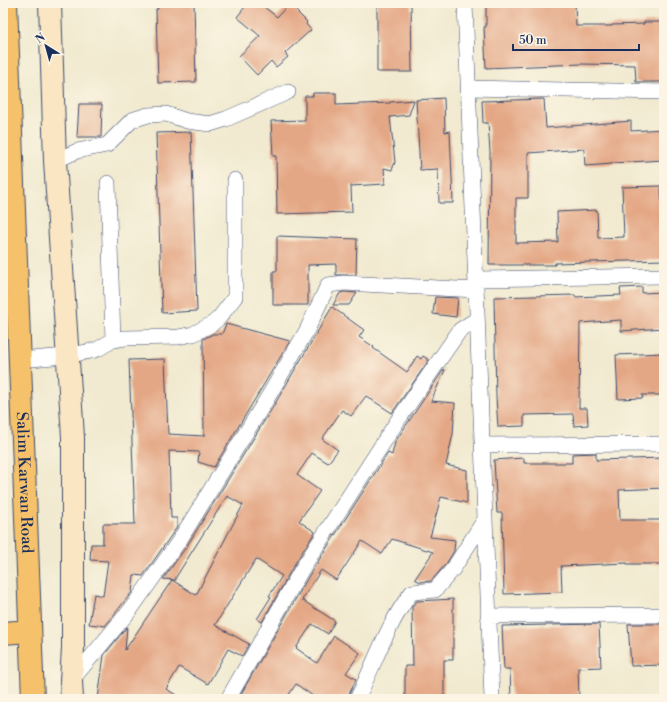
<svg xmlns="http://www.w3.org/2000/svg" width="667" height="702" font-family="'Libre Bodoni',serif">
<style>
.building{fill:#e4a785}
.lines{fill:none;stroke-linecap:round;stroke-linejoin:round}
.street-casing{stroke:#3b4b6f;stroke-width:16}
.secondary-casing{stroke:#3b4b6f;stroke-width:24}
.primary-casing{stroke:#3b4b6f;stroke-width:24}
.street{stroke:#fff;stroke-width:15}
.secondary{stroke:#fbe6c4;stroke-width:22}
.primary{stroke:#f5c16b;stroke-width:22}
.labels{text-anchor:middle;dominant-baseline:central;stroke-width:3;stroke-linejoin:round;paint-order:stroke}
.street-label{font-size:16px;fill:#1b2f5e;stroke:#fcf5e5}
</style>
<rect width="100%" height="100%" fill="#fcf5e5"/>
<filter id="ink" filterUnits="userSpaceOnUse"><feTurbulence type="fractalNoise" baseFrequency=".025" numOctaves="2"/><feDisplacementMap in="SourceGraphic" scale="8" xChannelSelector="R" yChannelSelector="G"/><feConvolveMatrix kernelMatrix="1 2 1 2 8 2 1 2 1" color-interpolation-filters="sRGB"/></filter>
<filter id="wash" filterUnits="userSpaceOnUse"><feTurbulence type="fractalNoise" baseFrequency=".012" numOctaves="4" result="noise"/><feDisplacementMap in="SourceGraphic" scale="16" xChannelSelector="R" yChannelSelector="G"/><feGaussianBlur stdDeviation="0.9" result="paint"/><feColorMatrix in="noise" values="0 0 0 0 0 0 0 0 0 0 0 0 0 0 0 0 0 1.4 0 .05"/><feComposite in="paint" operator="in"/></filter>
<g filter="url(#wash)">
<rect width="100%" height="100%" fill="#f1ead0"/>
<g id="blocks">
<path class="building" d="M157,3H194L196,82L158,83L156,9H158Z
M248,3H259L277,17L289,4L307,22L306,24L311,30L285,53L288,57L276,67L271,61L257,75L239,56L260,36L237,17Z
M377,3H411L412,72H377Z
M486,3H575L576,26H612V25L644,24V22H664V82H636L635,65L581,64L486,68L484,27H486Z
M313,93H336V105L390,103V102L414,100L409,115L390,117L395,162L392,170L384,168L385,184L351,186L352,212L277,214L276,156H273L271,121L305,120V96H313Z
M444,98L445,132L450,131L453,203H439L438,169L420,170L416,100Z
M544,99L546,128L631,121V131L664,129V160L612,163V164L585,166L584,149L528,153V198H516V243L558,242L557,212L597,210L598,238L624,237L622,187L661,186L664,260L555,263V265H489L490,152L488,123H483L482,101Z
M79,104H102L101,137H77Z
M191,132L197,311L162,313L156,133Z
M277,236L357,239L356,275H336V264L308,265V305H273V271H277Z
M642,287V293L664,292V328L621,331V320L580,323L579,408H587L588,425L574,426L573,414L524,415V426L498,427L496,397L494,297L575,295V297L621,295L620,288Z
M344,292L357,293L349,305H333L340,293Z
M435,297L458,298L456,317L433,314Z
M332,307L364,330L359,337L374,347L373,348L407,372L417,356L421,359L423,356L429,360L392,413L366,396L351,416L342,410L322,439L338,450L328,463L312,453L297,475L320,491L299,521L315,532L294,565L262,622L257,619L271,597L269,596L282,576L256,559L215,625L249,644L242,656L228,649L208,684L179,667L166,689L183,699H98L104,655L127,627L125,650L172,580L196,595L243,505L227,496L176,577V580L163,579L187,546L276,402Z
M226,324L290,341L214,467L198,462L199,452L169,451L171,518H177V527L143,576L134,575L132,592L105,626L89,624L94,594L103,596L108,561L90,560L91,544H103V524H135L129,360L165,359L168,434L204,436L203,339L213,334H222Z
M664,353V395H642L643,398L618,399L616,355Z
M444,369L445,370L431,401L455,403L453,434L446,465L467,470V503L441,497L430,537L455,540L454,551L446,564L431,581L420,582L415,579L433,552L392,539L382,554L362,541L336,580L321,570L302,600L335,621L328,634L312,624L296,648L317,663L334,636L360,653L346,673L356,679L347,699H317L296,684L286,699H238L310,574L388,453L392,455L395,442Z
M596,453V460L664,458V488L619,490L620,520H664V564H627V563L561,566L562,592L504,594L502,513H497L494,460L524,458V463H572V454Z
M453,599V660H444V699H405V666H413L412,607L417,601Z
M599,624L601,667L578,668L579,697L553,698V699H511L510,669H504L502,626Z
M628,624H664V665L631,666Z"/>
</g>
</g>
<g filter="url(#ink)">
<use href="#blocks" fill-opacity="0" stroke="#3b4b6f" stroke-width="1"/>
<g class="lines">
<defs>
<path id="street" d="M465,3L492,699
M469,88L664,92
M55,161L77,151L107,145L132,120L148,115L166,114L187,121L210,124L226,119L288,92
M108,183L113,340
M476,279L664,276
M19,360L66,356L91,351L98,349L113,340L125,338L178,337L193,334L212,324L219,318L235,297V180
M482,445L664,444
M488,616L664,615
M71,681L131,609L179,541L268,397L307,330L328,285L344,283L476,290
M228,699L302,569L398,420L460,330L477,319
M357,699C375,663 387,624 412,592L435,590L453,569L485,519"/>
<path id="secondary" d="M50,3L55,161L73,437V648L71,681L72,699"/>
<g id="primary">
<path id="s1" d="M6,3L33,699"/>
<path d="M3,633L30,631"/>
</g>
</defs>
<use href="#street" class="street-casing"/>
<use href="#secondary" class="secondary-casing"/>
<use href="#primary" class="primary-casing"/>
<use href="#street" class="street"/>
<use href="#secondary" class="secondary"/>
<use href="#primary" class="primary"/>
</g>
</g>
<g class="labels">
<g class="street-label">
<text stroke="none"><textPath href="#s1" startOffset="480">Salim Karwan Road</textPath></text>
</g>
</g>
<rect width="667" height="702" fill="none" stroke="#fcf5e5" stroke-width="16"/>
<g transform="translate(46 46) rotate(323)" stroke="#fcf5e5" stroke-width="3" paint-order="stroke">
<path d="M0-3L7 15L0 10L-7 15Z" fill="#1b2f5e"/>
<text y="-6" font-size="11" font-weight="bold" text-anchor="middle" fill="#1b2f5e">N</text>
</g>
<path d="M513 44v6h126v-6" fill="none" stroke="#1b2f5e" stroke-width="2"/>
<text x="519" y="44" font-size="12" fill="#1b2f5e" stroke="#fcf5e5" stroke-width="3" paint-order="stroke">50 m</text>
</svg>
